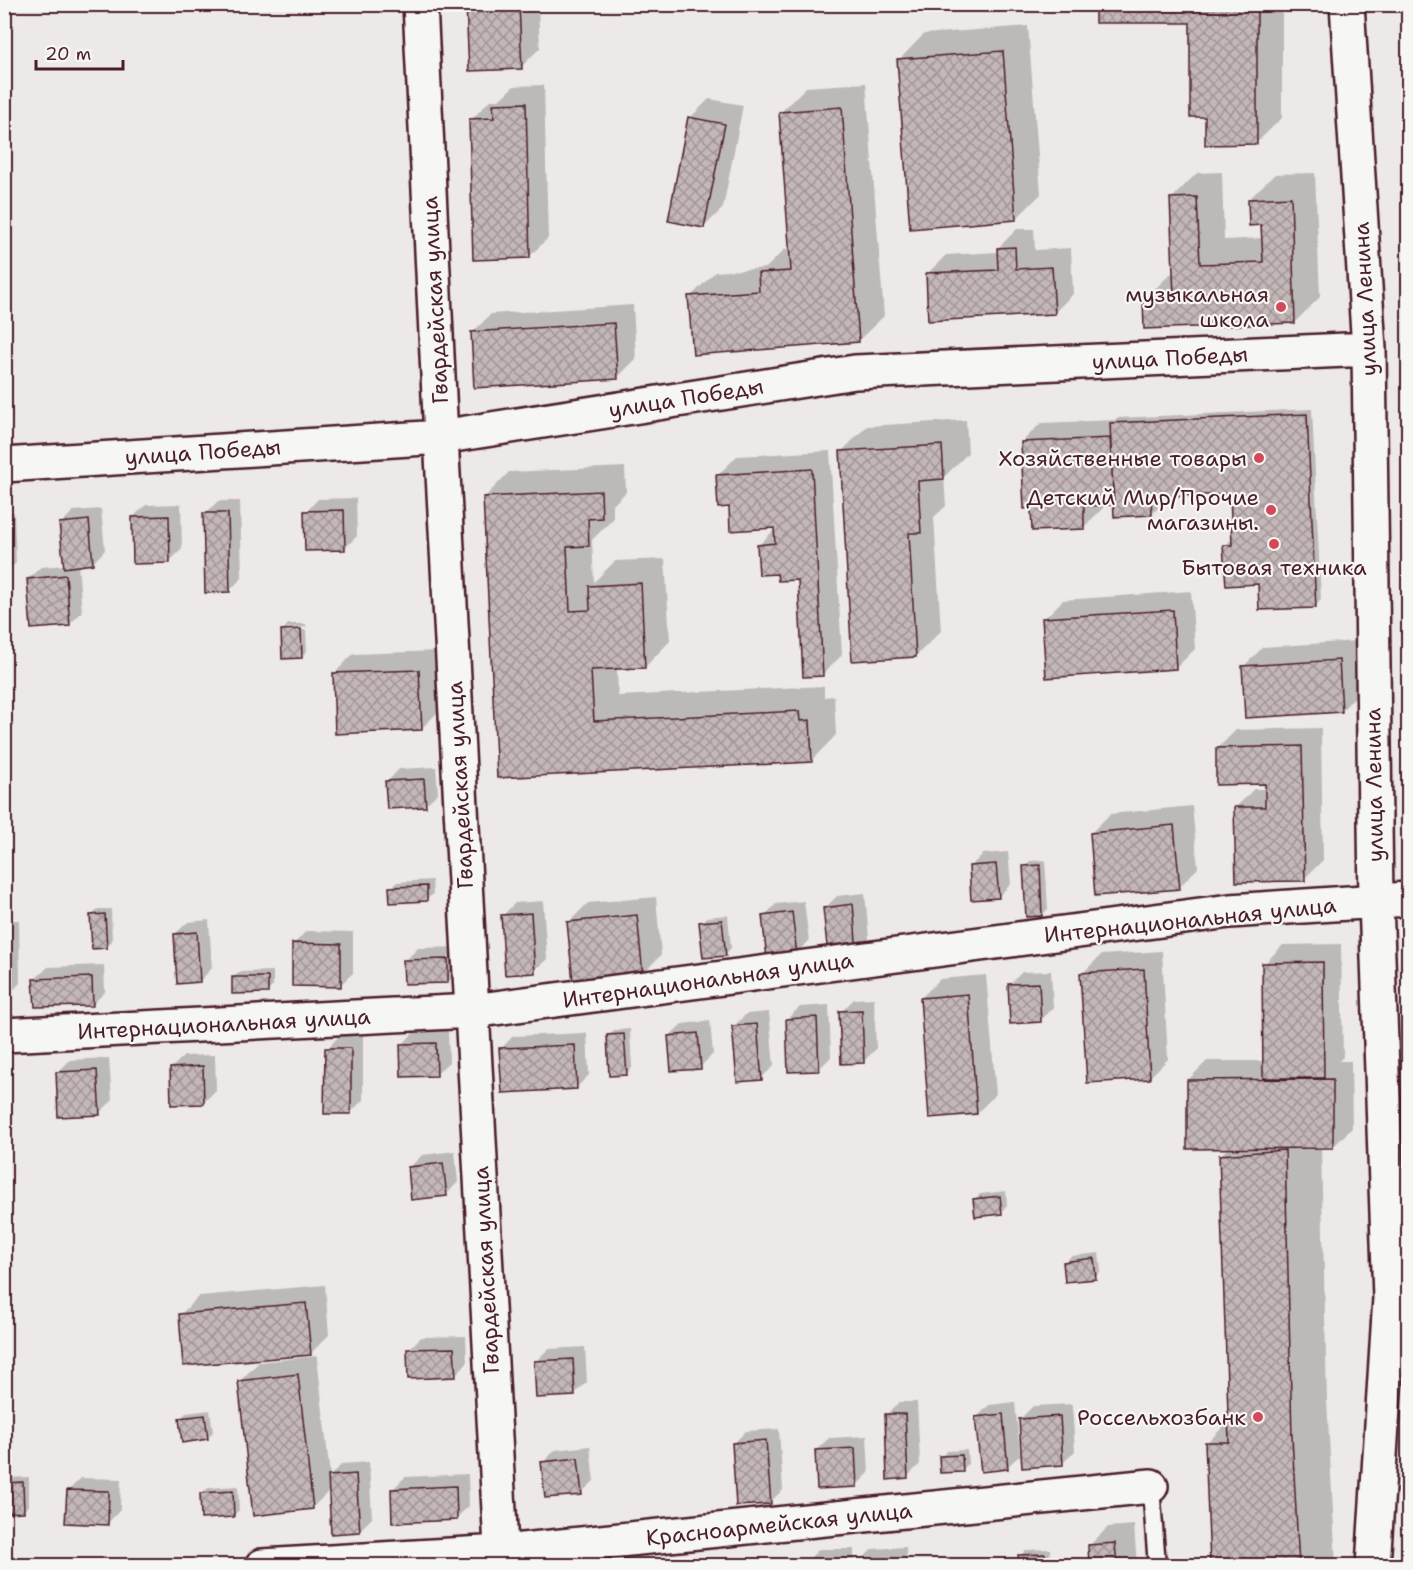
<svg xmlns="http://www.w3.org/2000/svg" width="1413" height="1570" font-family="'Shantell Sans',sans-serif">
<style>
.grass{fill:#d4cbca;stroke:#8f757a;stroke-width:1.5}
.shadow{fill:#0003}
.building{fill:url(#building-cross-hatch);stroke:#4a1f2b;stroke-width:1.5}
.lines{fill:none;stroke-linecap:round;stroke-linejoin:round}
.service-casing{stroke:#4a1f2b;stroke-width:21}
.minor-casing{stroke:#4a1f2b;stroke-width:38}
.service{stroke:#f6f6f2;stroke-width:16}
.minor{stroke:#f6f6f2;stroke-width:33}
.poi-dot{fill:#d1495b;stroke:#f6f6f2;stroke-width:2}
.labels{text-anchor:middle;dominant-baseline:central;stroke-width:4.5;stroke-linejoin:round;paint-order:stroke}
.poi-label{font-size:22px;fill:#4a1f2b;stroke:#f6f6f2;text-anchor:end}
.street-label{font-size:22px;fill:#4a1f2b;stroke:#f6f6f2}
</style>
<defs>
<pattern id="building-cross-hatch" width="8" height="8" patternUnits="userSpaceOnUse" patternTransform="scale(1.5)"><rect width="8" height="8" fill="#c4b7b7"/><path d="M0 0l8 8M0 8l8-8" fill="none" stroke="#a19495"/></pattern>
</defs>
<rect width="100%" height="100%" fill="#ece9e6"/>
<filter id="ink" filterUnits="userSpaceOnUse"><feTurbulence type="fractalNoise" baseFrequency=".0167" numOctaves="2"/><feDisplacementMap in="SourceGraphic" scale="12" xChannelSelector="R" yChannelSelector="G"/><feConvolveMatrix kernelMatrix="1 2 1 2 8 2 1 2 1" color-interpolation-filters="sRGB"/></filter>
<g filter="url(#ink)">
<path class="grass" d="M1401,518H1408V660Z"/>
<path class="shadow" d="M467,4H538L540,48L521,67Z
M1097,4H1282V118L1256,143L1207,116L1192,21Z
M1028,26L1041,194L1016,219L899,60L924,34Z
M866,83L884,316L858,341L690,297L715,272L766,268L785,249L791,248L781,112L806,87Z
M544,85L548,238L529,257L471,120L490,100H499L514,86Z
M709,99L743,105L723,208L704,227L690,118Z
M1222,172L1224,240L1263,238V224L1249,199L1275,174L1315,173L1320,297L1295,322L1145,299L1170,274H1175L1172,198L1197,173Z
M1017,229H1034L1035,250L1071,248L1073,294L1054,313L927,274L946,255L998,252V248Z
M633,305L636,359L617,378L472,333L491,314Z
M1312,409L1321,600L1315,606L1259,583L1225,546L1231,540H1234L1232,492L1157,496L1158,508L1152,514L1115,503L1103,504V508L1084,527L1033,507L1022,442L1041,423L1115,420L1117,418Z
M966,420L968,453L944,477L946,506L934,517L941,631L916,656L842,451L867,426Z
M830,451L842,655L823,674L799,578L779,572L759,545L777,527L730,506L718,475L737,456Z
M625,467L626,492L613,505V519L592,540L594,582L615,561L665,559L670,641L645,667L617,668L618,696L824,686V697L834,696L836,735L811,761L498,776L484,498L509,472Z
M356,498L357,536L344,549L306,512L318,499Z
M218,501H240L242,578L229,591L205,514Z
M181,504L182,549L169,562L133,517L146,505Z
M101,509L105,550L93,563L78,564L82,612L70,624L28,579L41,567L65,565L61,524L73,511Z
M4,512H14L16,563L4,574Z
M1191,591L1195,649L1176,668L1044,619L1063,600Z
M288,624H306V627L287,628V631L306,630L307,651L301,657L283,630Z
M1357,641L1360,692L1341,711L1244,666L1263,647Z
M438,651L440,710L421,729L334,674L353,654Z
M1321,728L1323,860L1304,879L1235,808L1254,789H1266V783L1217,749L1236,730Z
M436,767L438,793L425,805L387,782L399,769Z
M1192,806L1198,868L1179,887L1091,833L1110,814Z
M1008,852L1011,884L998,897L970,867L983,854Z
M1045,860L1048,909L1042,915L1024,867L1030,861Z
M432,880L433,894L427,899L391,888L397,882Z
M865,893L869,938L857,950L825,908L837,896Z
M656,897L661,955L642,974L569,922L588,903Z
M543,901L547,959L534,971L502,916L515,903Z
M804,901L809,941L796,953L764,916L776,904Z
M98,909H111L112,941L107,947L92,915Z
M728,915L731,948L725,954L701,923L707,917Z
M4,920H19L20,983L8,996H4Z
M209,920L212,968L200,981L175,934L188,922Z
M306,931L353,932V973L340,985L294,944Z
M1341,944L1343,1057L1339,1061H1351L1352,1128L1333,1147H1321L1327,1400L1336,1566H1212L1207,1443L1230,1420L1221,1155L1229,1147L1188,1080L1207,1061H1265L1264,964L1283,945Z
M460,947V969L448,982L405,961L418,948Z
M1162,951L1168,1059L1149,1078L1082,974L1101,955Z
M104,965L105,992L93,1004L35,979L48,967Z
M273,971V986L267,992L233,978L239,972Z
M1051,971L1053,1008L1040,1021L1009,985L1022,972Z
M986,975L996,1094L977,1113L921,998L940,979Z
M874,998L876,1049L863,1062L841,1012L854,999Z
M829,1005L831,1057L818,1070L787,1019L800,1007Z
M769,1012L774,1066L761,1078L733,1027L746,1014Z
M710,1021L713,1054L700,1067L669,1036L682,1024Z
M630,1029L632,1068L626,1074L608,1036L614,1030Z
M448,1031L449,1062L436,1074L402,1045L414,1032Z
M587,1033L589,1075L577,1087L501,1049L513,1036Z
M339,1036H363V1100L350,1113L327,1049Z
M215,1055L216,1090L204,1102L171,1068L184,1056Z
M109,1058L112,1101L99,1113L58,1072L70,1060Z
M4,1059H11V1078L4,1084Z
M455,1151L458,1182L446,1195L409,1168L422,1155Z
M1006,1191L1007,1206L1002,1212L974,1200L980,1194Z
M1099,1253L1101,1271L1095,1277L1065,1262L1071,1256Z
M325,1285L329,1335L310,1354L180,1315L199,1296Z
M466,1336L467,1363L455,1375L408,1350L421,1337Z
M585,1347L587,1382L574,1394L535,1362L548,1349Z
M317,1356L330,1476L342,1464L369,1462L372,1518L360,1530L330,1490L312,1508L240,1381L259,1362Z
M899,1402H917L920,1464L907,1477L886,1415Z
M1015,1402L1020,1455L1007,1467L976,1418L989,1405Z
M1072,1404L1075,1451L1063,1463L1020,1419L1033,1406Z
M210,1410L213,1432L207,1438L180,1419L186,1413Z
M779,1429L783,1490L770,1502L734,1443L746,1431Z
M867,1436L869,1473L857,1485L816,1450L829,1438Z
M590,1446L594,1481L581,1493L543,1463L555,1450Z
M967,1450L968,1464L962,1470L941,1457L947,1451Z
M468,1474L469,1506L456,1518L392,1490L405,1477Z
M29,1477V1505L23,1511H4V1480L7,1478Z
M81,1478L121,1479L120,1510L108,1523L68,1491Z
M238,1486L239,1510L233,1516L202,1494L208,1488Z
M1134,1525L1137,1566H1091L1089,1546L1108,1527Z
M906,1547L907,1566H860V1562L872,1549Z
M819,1549H854V1566H806V1562Z
M1050,1549L1051,1566H1020V1556L1026,1550Z
M730,1557L731,1566H695L702,1559Z
M985,1560V1566H953L957,1561Z"/>
<path class="building" d="M466,4H519L522,69L469,71Z
M1095,4H1257V144L1205,145V117H1190V23H1095Z
M1003,51L1016,220L910,229L897,59Z
M526,103L530,258L473,260L469,119L494,118L493,104Z
M842,107L859,342L693,355L688,296L759,291L758,273L791,271L779,112Z
M688,117L725,124L704,228L668,221Z
M1197,197L1200,264L1263,262L1261,225L1249,226L1248,199L1291,197L1295,323L1144,329L1143,298L1174,297L1170,198Z
M1015,247L1016,269L1052,267L1055,314L928,321L926,273L998,270L997,248Z
M614,323L618,379L474,388L471,332Z
M1307,414L1316,608L1259,610L1258,584L1226,586L1223,545H1232L1230,494L1151,497L1152,515L1114,517L1110,423Z
M1110,438L1114,505L1084,506V529L1032,531L1031,508L1024,509L1021,442Z
M942,445L944,479L918,481L921,533H909L916,657L852,661L840,451Z
M812,469L823,676L803,677L798,580L778,581L777,574L759,575L757,545L775,543L774,528L730,531L729,507L718,508L716,475Z
M601,491L602,518L588,519L589,546L567,547L570,611L590,610L589,586L641,583L645,668L591,670L594,721L799,711L800,721L810,720L812,762L497,778L483,497Z
M344,510L345,550L305,551L304,511Z
M203,513H228L230,592L205,593Z
M169,516L170,563L133,564L132,517Z
M89,520L93,564L64,568L59,523Z
M66,575L70,626L31,629L27,579Z
M1173,610L1176,669L1046,678L1042,618Z
M301,629L302,658L282,659L281,630Z
M1339,660L1342,712L1245,718L1242,666Z
M419,670L422,730L335,734L333,673Z
M1302,746L1305,881L1236,882L1234,807H1265V784L1216,785V748Z
M424,779L426,807L387,809L385,781Z
M1174,825L1180,889L1095,896L1090,833Z
M996,864L999,898L971,900L969,866Z
M1040,865L1042,916L1026,917L1023,866Z
M427,886V901L390,903L389,887Z
M853,904L857,952L828,955L823,908Z
M792,912L797,955L767,958L762,916Z
M531,913L535,973L505,975L501,915Z
M105,914L107,948L92,949L90,915Z
M637,915L643,975L573,982L567,922Z
M722,920L726,956L703,958L699,922Z
M4,932H7L9,997H4Z
M197,932L200,982L177,984L174,934Z
M292,943L341,944V987L292,986Z
M448,959V983L404,984L403,960Z
M1323,962L1324,1078H1263L1262,963Z
M1144,969L1150,1079L1087,1083L1080,973Z
M92,977L93,1006L35,1007L33,979Z
M232,977H268V993L232,994Z
M1039,983L1041,1022L1010,1024L1008,984Z
M968,994L977,1114L929,1118L920,998Z
M862,1010L864,1063L841,1064L839,1011Z
M817,1017L819,1071L788,1072L786,1019Z
M757,1024L762,1080L737,1082L732,1026Z
M698,1033L701,1069L671,1071L668,1036Z
M624,1034L627,1075L609,1076L607,1035Z
M436,1043L437,1076L401,1077L400,1044Z
M575,1045L577,1089L502,1093L499,1048Z
M325,1048H351V1114H324Z
M203,1066L204,1104L171,1105L170,1068Z
M97,1070L100,1115L58,1117L56,1072Z
M1333,1079V1148L1187,1149V1080Z
M1285,1150L1292,1437L1299,1566H1210L1205,1442H1229L1219,1155Z
M443,1163L447,1196L411,1200L408,1167Z
M1000,1196L1002,1214L975,1217L973,1199Z
M1094,1258L1096,1279L1065,1282L1063,1262Z
M306,1303L311,1355L183,1366L179,1314Z
M454,1348L456,1377L408,1379L407,1349Z
M573,1359L575,1396L536,1398L534,1361Z
M298,1374L313,1509L253,1516L238,1381Z
M885,1414H905L908,1478L887,1480Z
M1003,1414L1008,1469L981,1472L975,1417Z
M205,1415L208,1439L182,1443L179,1418Z
M1060,1416L1063,1465L1022,1468L1019,1419Z
M766,1440L771,1504L736,1506L732,1443Z
M855,1448L857,1487L817,1489L815,1450Z
M962,1455L963,1472L940,1473L939,1456Z
M578,1458L582,1495L545,1498L541,1462Z
M356,1474L360,1532L331,1534L328,1476Z
M23,1482L24,1512L4,1513V1483Z
M456,1486L457,1520L392,1523L391,1489Z
M67,1490L109,1491L108,1525L65,1523Z
M233,1491L234,1517L201,1519L200,1493Z
M1115,1543L1117,1566H1089L1088,1545Z
M1045,1554L1046,1566H1019L1018,1555Z
M894,1559V1566H858V1561Z
M805,1561H842V1566H805Z"/>
<g class="lines">
<defs>
<path id="service" d="M1151,1486L1157,1566"/>
<path id="minor" d="M420,4L441,437L502,1566
M1347,4L1369,349L1376,901L1390,1298L1373,1566
M4,465L441,437L855,372L1369,349
M4,1035L472,1011L1230,911L1408,899
M262,1566L501,1552L1151,1486"/>
</defs>
<use href="#service" class="service-casing"/>
<use href="#minor" class="minor-casing"/>
<use href="#service" class="service"/>
<use href="#minor" class="minor"/>
</g>
</g>
<g class="poi-dot">
<circle cx="1281" cy="307" r="6"/>
<circle cx="1259" cy="458" r="6"/>
<circle cx="1271" cy="510" r="6"/>
<circle cx="1274" cy="544" r="6"/>
<circle cx="1258" cy="1417" r="6"/>
</g>
<g class="labels">
<g class="poi-label">
<text x="1269" y="294">музыкальная<tspan x="1269" dy="25">школа</tspan></text>
<text x="1247" y="458">Хозяйственные товары</text>
<text x="1259" y="497">Детский Мир/Прочие<tspan x="1259" dy="25">магазины.</tspan></text>
<text x="1274" y="567" text-anchor="middle">Бытовая техника</text>
<text x="1246" y="1417">Россельхозбанк</text>
</g>
<g class="street-label">
<text transform="translate(1365 299) rotate(-93)">улица Ленина</text>
<text transform="translate(435 300) rotate(-93)">Гвардейская улица</text>
<text transform="translate(1170 358) rotate(-3)">улица Победы</text>
<text transform="translate(686 398) rotate(-9)">улица Победы</text>
<text transform="translate(203 452) rotate(-4)">улица Победы</text>
<text transform="translate(460 785) rotate(-93)">Гвардейская улица</text>
<text transform="translate(1374 785) rotate(-91)">улица Ленина</text>
<text transform="translate(1190 920) rotate(-6)">Интернациональная улица</text>
<text transform="translate(708 980) rotate(-8)">Интернациональная улица</text>
<text transform="translate(224 1024) rotate(-3)">Интернациональная улица</text>
<text transform="translate(486 1270) rotate(-93)">Гвардейская улица</text>
<text transform="translate(779 1524) rotate(-6)">Красноармейская улица</text>
</g>
</g>
<rect width="1413" height="1570" fill="none" stroke="#f6f6f2" stroke-width="24"/>
<rect x="12" y="12" width="1389" height="1546" fill="none" stroke="#4a1f2b" stroke-width="2" filter="url(#ink)"/>
<path d="M36 60v9h87v-9" fill="none" stroke="#4a1f2b" stroke-width="3"/>
<text x="45" y="60" font-size="18" fill="#4a1f2b" stroke="#f6f6f2" stroke-width="4.5" paint-order="stroke">20 m</text>
</svg>
